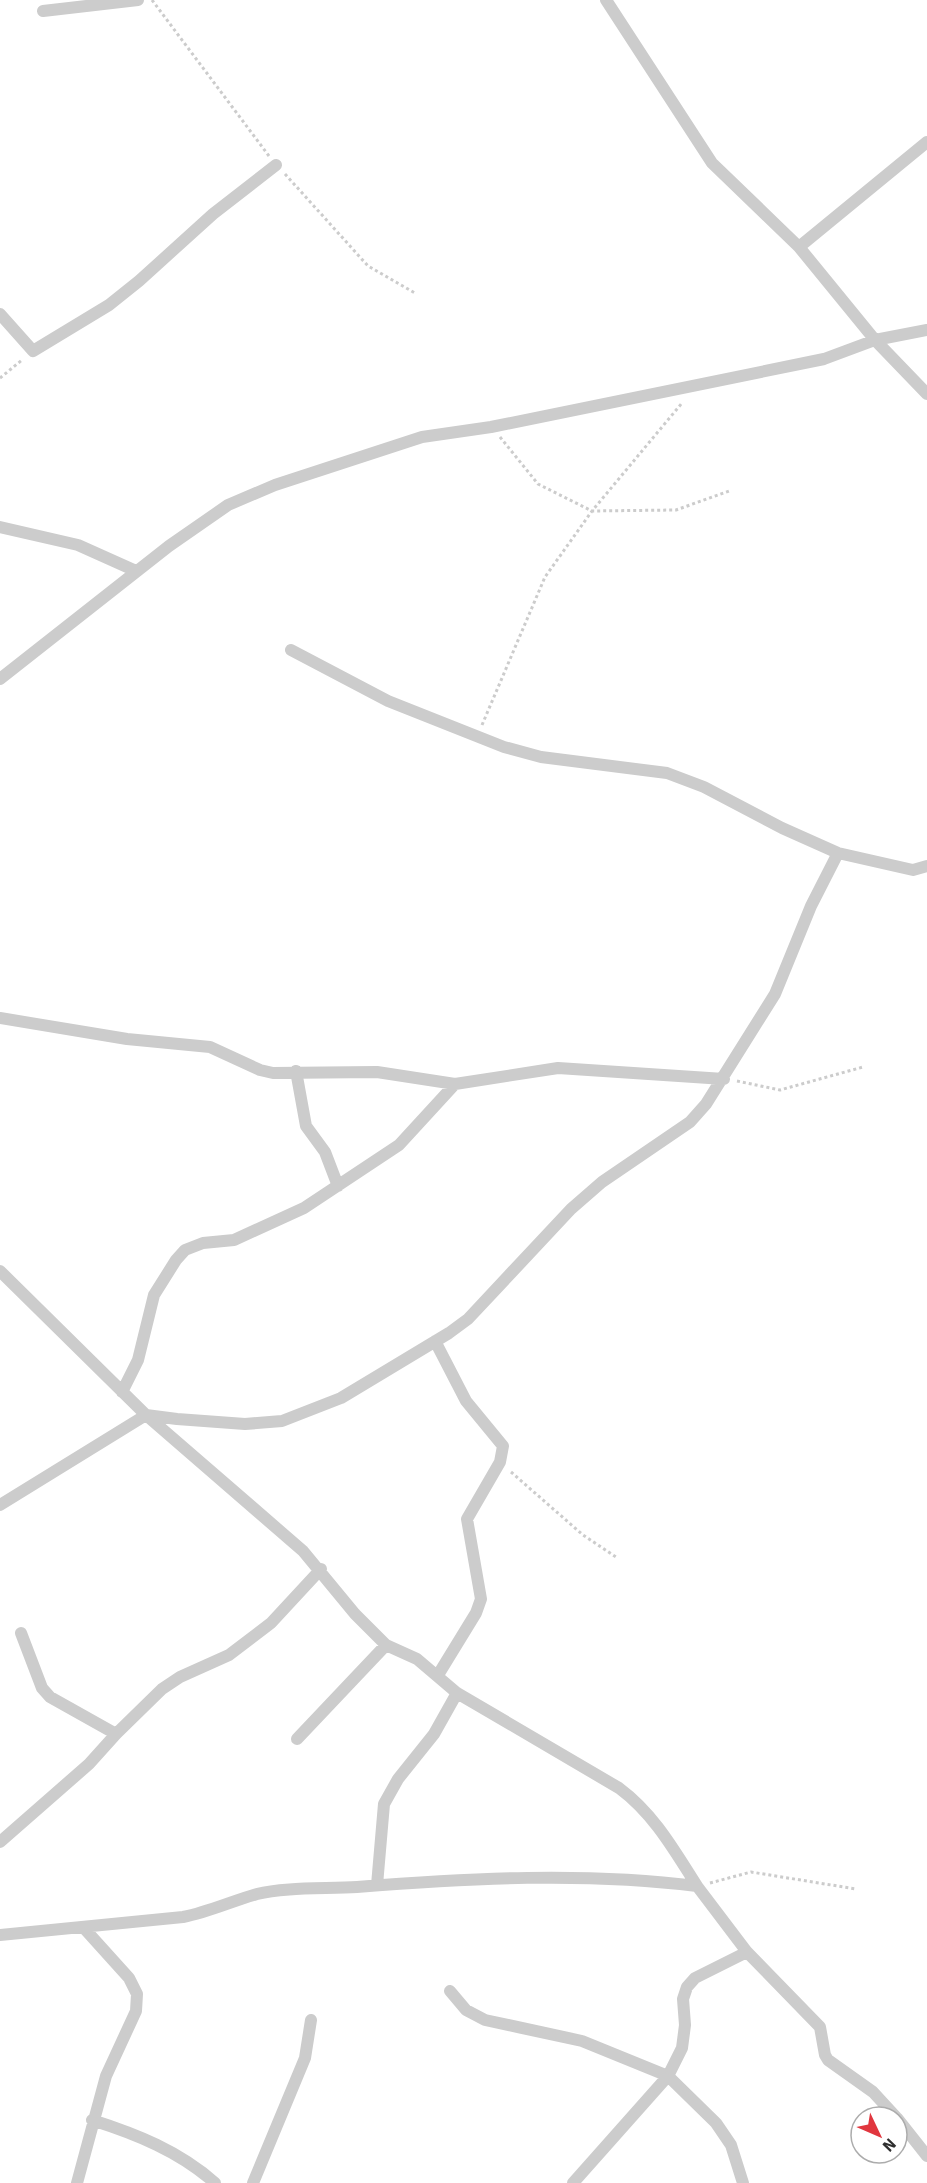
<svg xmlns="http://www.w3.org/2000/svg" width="927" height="2183" font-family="Signika,sans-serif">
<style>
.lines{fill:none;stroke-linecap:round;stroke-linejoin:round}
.path{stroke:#ccc;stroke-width:3;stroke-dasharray:3 3;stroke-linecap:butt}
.street{stroke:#ccc;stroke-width:12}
</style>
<rect width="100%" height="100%" fill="#fff"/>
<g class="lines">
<path class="path" d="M152,0L269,156
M285,174L368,266L415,293
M0,378L22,360
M500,437L538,484L592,511L676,510L729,491
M482,725L545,577L592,511L682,403
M737,1081L780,1090L863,1067
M511,1472L583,1535L616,1557
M710,1883L751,1872L856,1889"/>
<path class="street" d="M606,0L712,163L799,247L875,340L927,394
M43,11L138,0
M799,247L927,142
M0,314L33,351L109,305L139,281L213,214L276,165
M0,527L78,545L136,571
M291,650L388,701L504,747L541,757L667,773L704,787L782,828L838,853L913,870L927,866
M0,679L169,546L228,505L275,485L422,437L491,427L824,359L875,340L927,330
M0,1018L127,1039L210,1047L260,1070L273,1073L377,1072L455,1084L558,1068L724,1079
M296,1071L306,1126L325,1152L338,1186
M0,1271L146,1415L177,1419L245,1424L282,1421L341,1398L449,1333L468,1319L571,1209L602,1182L690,1122L706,1104L775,994L811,906L838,853
M435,1341L466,1401L503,1446L500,1462L467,1519L481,1599L476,1613L438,1675
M122,1392L138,1360L154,1295L176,1260L185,1250L203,1243L234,1240L304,1208L399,1145L455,1084
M0,1505L146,1415L303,1551L355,1614L386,1645L417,1659L457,1693L619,1788C654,1814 674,1850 697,1886
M21,1633L42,1688L50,1697L116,1734L162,1689L180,1677L229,1655L271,1623L321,1569
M297,1739L386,1645
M0,1842L89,1764L116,1734
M377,1885L384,1804L398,1779L434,1734L457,1693
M0,1935L183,1917C209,1912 232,1901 257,1894C284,1887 327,1889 357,1887C470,1878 585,1872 697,1886L747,1952L820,2027L825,2055L828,2060L873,2092L896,2117
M450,1991L466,2010L485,2020L582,2041L668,2076L716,2123L731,2145L743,2183
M897,2118L927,2156
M92,2120C136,2134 179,2151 215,2183
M77,2183L106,2076L136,2011L137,1994L129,1978L83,1927
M253,2183L305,2058L311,2020
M573,2183L668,2076L682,2048L685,2025L683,1999L687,1987L695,1978L747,1952"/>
</g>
<g transform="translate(879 2135) rotate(134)"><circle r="28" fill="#ffffff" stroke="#acacac" stroke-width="1.5"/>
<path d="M0-4.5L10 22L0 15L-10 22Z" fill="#e1363e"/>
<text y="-9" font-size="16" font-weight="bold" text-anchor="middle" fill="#2f2f2f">N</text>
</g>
</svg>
